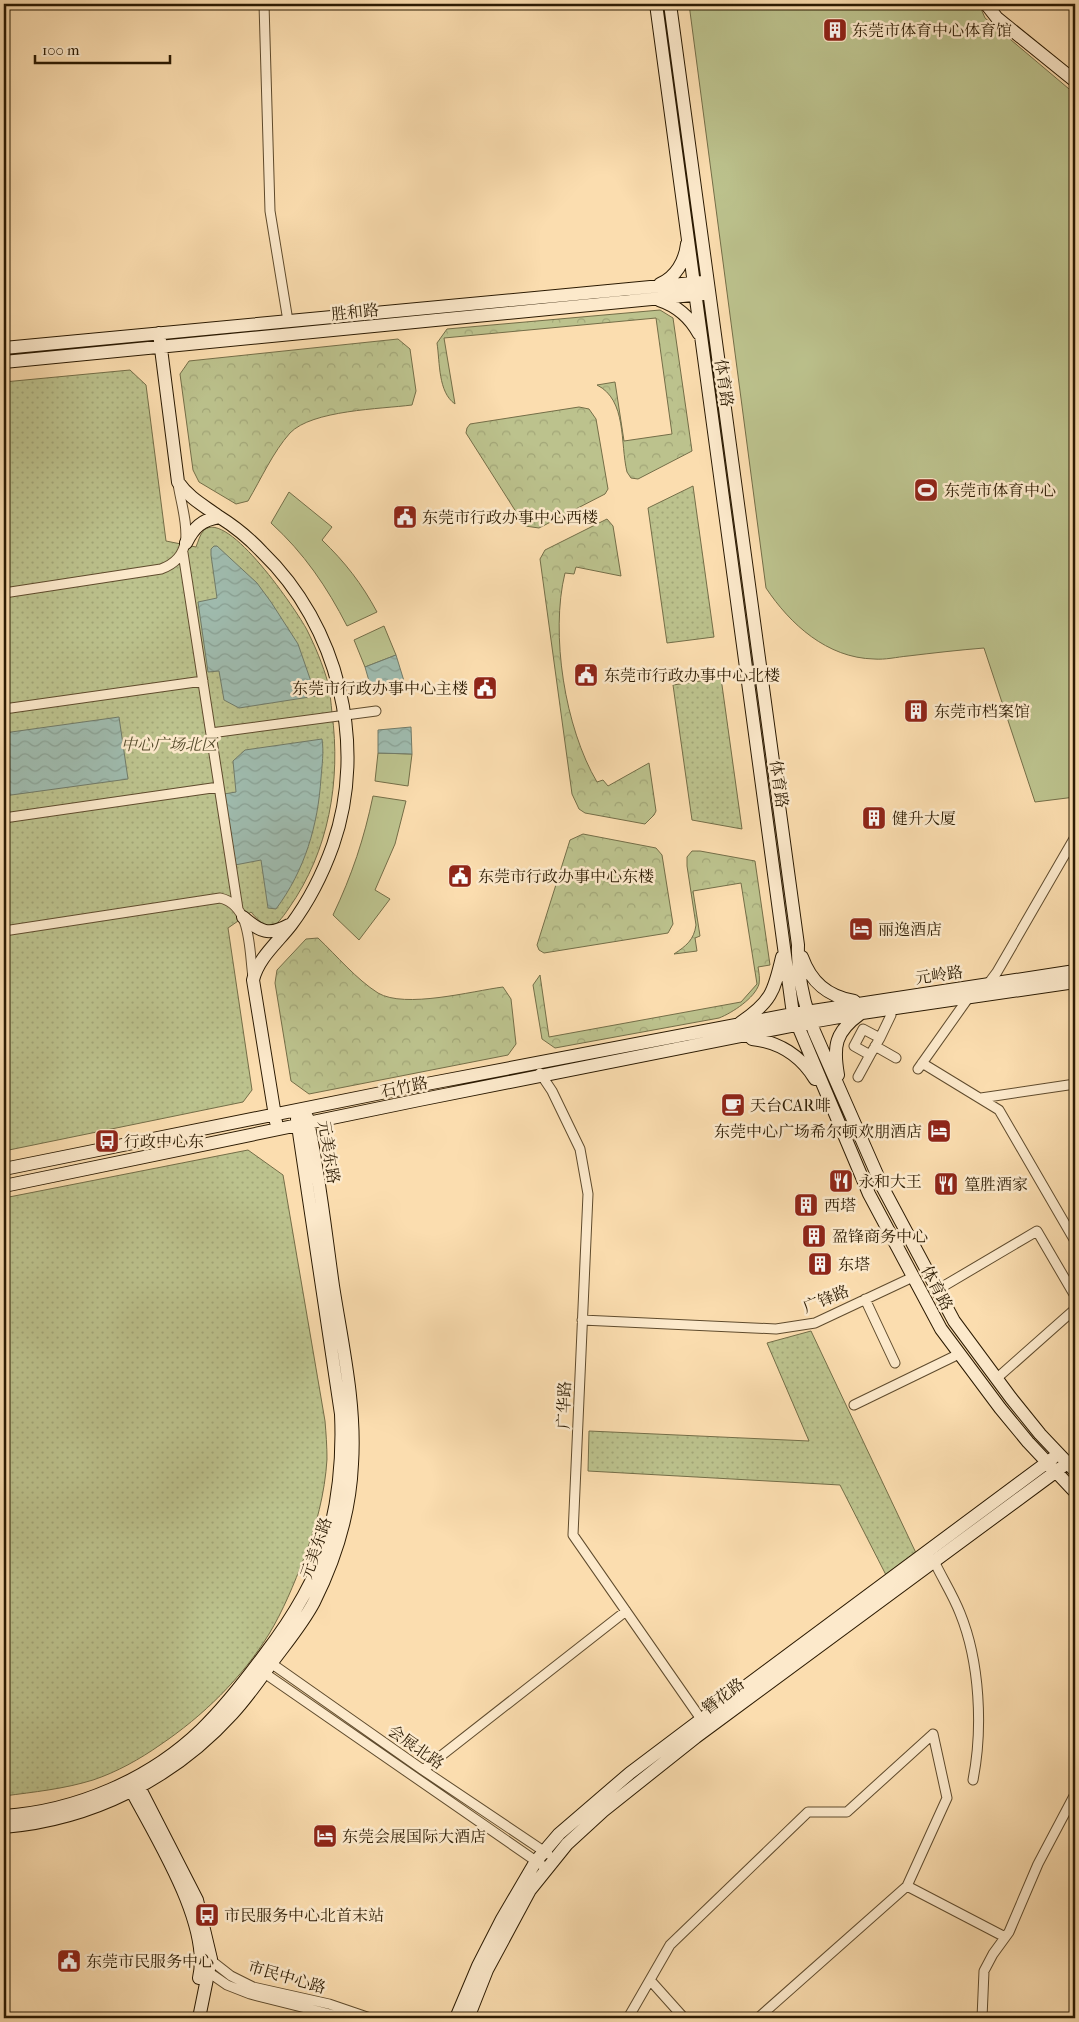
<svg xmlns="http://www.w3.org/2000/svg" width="1079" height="2022" font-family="'IM FELL French Canon','Noto Serif SC',serif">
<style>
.green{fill:#bcc28d;stroke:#746e48}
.forest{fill:url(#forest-crowns);stroke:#746e48}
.park{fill:url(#park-dots);stroke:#746e48}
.water{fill:url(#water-waves);stroke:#717b69}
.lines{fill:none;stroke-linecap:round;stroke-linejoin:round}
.street-casing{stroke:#5f4b2d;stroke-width:11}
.secondary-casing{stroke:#2b1a02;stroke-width:14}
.street{stroke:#fce9cb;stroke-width:9}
.secondary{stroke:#fce9cb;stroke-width:12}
.labels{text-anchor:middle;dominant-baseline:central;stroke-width:5;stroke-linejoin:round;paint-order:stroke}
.poi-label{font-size:16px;fill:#2b1a02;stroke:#fce9cb;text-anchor:start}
.street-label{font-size:16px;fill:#2b1a02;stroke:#fce9cb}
.park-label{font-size:16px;font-style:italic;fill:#564c2c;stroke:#fce9cb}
</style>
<defs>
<pattern id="forest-crowns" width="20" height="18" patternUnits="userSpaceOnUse" patternTransform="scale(1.25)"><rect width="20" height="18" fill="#bcc28d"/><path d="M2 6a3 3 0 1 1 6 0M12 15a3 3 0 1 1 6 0" fill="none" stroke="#a2a678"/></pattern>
<pattern id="park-dots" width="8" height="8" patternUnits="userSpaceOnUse" patternTransform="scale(1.25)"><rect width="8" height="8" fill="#bcc28d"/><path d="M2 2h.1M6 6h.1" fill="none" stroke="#a2a678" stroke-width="1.8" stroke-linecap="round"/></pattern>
<pattern id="water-waves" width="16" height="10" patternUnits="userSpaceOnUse" patternTransform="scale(1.25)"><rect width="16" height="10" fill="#9fbbae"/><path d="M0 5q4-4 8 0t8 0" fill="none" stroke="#89a094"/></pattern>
</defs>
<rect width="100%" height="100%" fill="#fbddaf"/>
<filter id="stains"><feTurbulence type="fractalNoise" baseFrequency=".004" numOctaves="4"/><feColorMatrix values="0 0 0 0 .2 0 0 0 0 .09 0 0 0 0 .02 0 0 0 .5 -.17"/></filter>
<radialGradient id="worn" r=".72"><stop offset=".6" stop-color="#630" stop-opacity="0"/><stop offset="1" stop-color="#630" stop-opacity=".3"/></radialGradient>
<path class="green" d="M689,4H979L985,18L1075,94V797L1035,802L984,648C959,650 933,653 908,656C897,657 885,660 874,659C827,658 790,624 766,588Z
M289,492L332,527L322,540C345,562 362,584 377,612L347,626C327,587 304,553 271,523Z
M384,626L396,655L365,667L354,640Z
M378,753L412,754L408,786L375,781Z
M373,796L406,801L395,844L375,890L390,899L359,940L333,915C352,875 364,839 373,796Z"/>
<path class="forest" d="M660,310L673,318L692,451L638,479L631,478L627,472C620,443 627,400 597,385L615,382L624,441L672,434L656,318L444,338L455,404C438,392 440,363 437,343L447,329Z
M398,339L410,349L416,391L412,405C381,409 312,410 290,433C273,452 261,479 248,501L236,504L199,482L193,470L180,374L189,361Z
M579,407L589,409L596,419L608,489L605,494L539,528L525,526L466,433L467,428L470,424Z
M607,519L613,526L621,576L576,567L574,574L565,573C550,634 565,728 597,782L603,780L608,786L649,763L656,811L654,815L645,824L585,813L579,809L572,794L540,559L545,550Z
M583,834L656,848L662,855L673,924L668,933L544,953L539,950L537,945L570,840Z
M692,851H700L755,861L770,965L758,967C759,972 760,979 759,984C755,998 732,1013 719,1018L555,1048L542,1039L533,985L540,975L549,1037L741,1002L757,984L741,883L693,891L700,936L695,938L697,951L674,954C686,946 694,940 696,925L687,866V857Z
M318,938C337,956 356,979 378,993C405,1009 472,991 503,987L511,999L516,1044L508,1055L309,1094L291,1081L275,983L277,970L306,939Z"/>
<path class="park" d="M130,370L146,385L166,541L196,547C198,542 200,534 204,530C228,509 297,611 307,630C315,646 323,665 328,683C330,692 331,703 332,713C341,781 329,851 289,908C274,930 269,933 251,912L228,928L252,1090L243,1102L4,1151V382Z
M693,486L714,637L667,643L648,508Z
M721,678L742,829L692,820L673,685Z
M248,1150L283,1175L325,1421C326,1433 327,1446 327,1459C325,1493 316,1527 304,1558C294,1584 283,1611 269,1634C242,1678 203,1716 160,1745C140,1759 117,1772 93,1780C64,1789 34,1792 4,1796V1198Z
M811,1331L916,1553L886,1575L840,1485L588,1471L589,1431L809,1441L767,1343Z"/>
<path class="water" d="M214,546H217L257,583L271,602L298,644L316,696L239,708L224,700L219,671L208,672L198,602L217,598L211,555V549Z
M396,655L404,681L371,688L365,667Z
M119,717L128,779L4,796V733Z
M411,727L412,754L378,753V730Z
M322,739C324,752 322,765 321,778C318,825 305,870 276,909L268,908L261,860L235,865L224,794L236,792L233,761L245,750Z"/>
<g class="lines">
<defs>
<path id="street" d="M264,4L270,211L288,321
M183,553L238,909
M4,593L161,569C200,555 183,516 178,484
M4,709L203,681
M211,733L376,711
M4,818L219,787
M4,931L220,898C252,905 249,951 253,977
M988,984L997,972L1075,837
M863,1029L880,1038L870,1055L854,1046Z
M880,1038L891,1015
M875,1046L896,1058
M922,1063L999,1110L1075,1241
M918,1069L969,997
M540,1073L552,1091L580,1149L588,1194L573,1535L701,1719
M858,1077L870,1055
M981,1098L1075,1084
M937,1290L1037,1231L1075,1296
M865,1299L895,1363
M582,1320L776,1329L815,1323L913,1277
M996,1379L1075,1309
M854,1405L959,1354
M934,1561C942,1578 953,1595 960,1613C980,1662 983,1729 973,1780
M268,1661L423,1770L548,1854
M260,1670L546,1868
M423,1770L626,1611
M907,1886L1005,1937
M208,1958L231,1976L253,1987L329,2004L370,2018
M204,1969L227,1985L250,1994L346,2018
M650,1980L684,2018
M628,2018L670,1945L808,1812H847L933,1734
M758,2018L907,1886L947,1798L933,1734
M982,2018L984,1971L993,1954L1009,1932L1038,1864L1075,1794"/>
<path id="secondary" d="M656,4L793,1014L869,1194L941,1329L1000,1408L1028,1442L1075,1492
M670,4L798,945C797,974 804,1004 814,1031L883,1188L954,1321L1011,1398L1040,1434L1075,1471
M986,4L997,18L1075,81
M660,284C676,277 685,261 687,244
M659,300C677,306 690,317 699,334
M159,333L178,482C189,498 203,505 218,516C234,526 249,538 262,552C338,625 368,745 333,845C323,873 309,901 291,925C278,942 258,958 253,980L276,1122
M4,348L703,282
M4,362L703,294
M186,543C194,527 202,520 219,517
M243,917C260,932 269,936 289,925
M802,957C811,982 827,996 854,1001
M740,1023C771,1002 774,992 782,957
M752,1039C779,1042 801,1056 815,1079
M838,1075C833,1046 835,1032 860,1014
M4,1169L416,1086L793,1014L1075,971
M4,1186L419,1100L811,1022L862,1013L1075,982
M136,1781L197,1900L211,1959L199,2018
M128,1784C153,1833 212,1923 199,1978
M4,1816C76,1811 149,1780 201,1730C225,1707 245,1681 265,1654C291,1620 314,1584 327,1542C339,1500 343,1458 341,1414L297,1119
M4,1827C91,1820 173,1779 232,1714C247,1698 260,1679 273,1661C287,1642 303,1623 314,1602C335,1560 350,1511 352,1464C356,1404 342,1344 333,1286C325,1229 319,1172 307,1117
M456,2018L478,1966L502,1919L536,1861L559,1834L630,1773L691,1727L1053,1458
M468,2018L487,1970L530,1890L567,1844L603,1811L696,1737L1062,1467"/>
</defs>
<use href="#street" class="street-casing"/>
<use href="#secondary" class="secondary-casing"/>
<use href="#street" class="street"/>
<use href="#secondary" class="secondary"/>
</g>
<defs>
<symbol id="building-square" viewBox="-11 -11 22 22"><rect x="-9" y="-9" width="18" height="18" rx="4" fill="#8f2418" stroke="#fce9cb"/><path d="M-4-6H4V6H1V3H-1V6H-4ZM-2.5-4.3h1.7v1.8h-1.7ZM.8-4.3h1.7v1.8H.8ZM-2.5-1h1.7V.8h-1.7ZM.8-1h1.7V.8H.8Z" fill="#fff"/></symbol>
<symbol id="stadium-square" viewBox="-11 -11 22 22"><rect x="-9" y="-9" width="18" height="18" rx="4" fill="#8f2418" stroke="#fce9cb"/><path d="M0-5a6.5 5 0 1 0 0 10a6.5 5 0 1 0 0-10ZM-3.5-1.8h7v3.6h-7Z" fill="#fff"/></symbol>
<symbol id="civic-square" viewBox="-11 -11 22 22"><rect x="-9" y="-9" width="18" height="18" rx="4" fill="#8f2418" stroke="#fce9cb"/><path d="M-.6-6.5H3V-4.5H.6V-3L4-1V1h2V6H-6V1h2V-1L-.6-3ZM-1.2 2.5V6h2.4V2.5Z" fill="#fff"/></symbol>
<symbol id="hotel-square" viewBox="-11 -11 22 22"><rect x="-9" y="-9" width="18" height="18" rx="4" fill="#8f2418" stroke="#fce9cb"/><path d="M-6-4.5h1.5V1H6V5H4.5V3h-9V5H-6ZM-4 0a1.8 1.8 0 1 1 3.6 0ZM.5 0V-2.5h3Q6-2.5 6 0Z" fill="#fff"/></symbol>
<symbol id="cafe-square" viewBox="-11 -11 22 22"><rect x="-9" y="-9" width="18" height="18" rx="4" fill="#8f2418" stroke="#fce9cb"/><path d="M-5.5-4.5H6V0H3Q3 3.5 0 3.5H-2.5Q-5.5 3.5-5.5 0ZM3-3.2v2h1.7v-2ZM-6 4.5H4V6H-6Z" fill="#fff"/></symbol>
<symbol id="bus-square" viewBox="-11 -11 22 22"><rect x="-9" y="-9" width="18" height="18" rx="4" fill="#8f2418" stroke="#fce9cb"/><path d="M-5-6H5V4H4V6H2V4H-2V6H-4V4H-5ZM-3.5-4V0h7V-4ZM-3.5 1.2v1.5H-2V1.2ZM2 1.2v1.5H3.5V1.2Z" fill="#fff"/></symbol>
<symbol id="restaurant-square" viewBox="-11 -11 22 22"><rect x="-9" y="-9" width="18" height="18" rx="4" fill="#8f2418" stroke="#fce9cb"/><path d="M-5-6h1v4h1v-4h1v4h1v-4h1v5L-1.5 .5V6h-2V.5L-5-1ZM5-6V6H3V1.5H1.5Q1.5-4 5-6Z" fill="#fff"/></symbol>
</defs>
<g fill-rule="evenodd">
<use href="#building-square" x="821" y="16" width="28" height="28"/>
<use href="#stadium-square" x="912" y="476" width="28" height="28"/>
<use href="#civic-square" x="391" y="503" width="28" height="28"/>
<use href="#civic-square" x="572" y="661" width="28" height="28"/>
<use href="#civic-square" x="471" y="674" width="28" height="28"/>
<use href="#building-square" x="902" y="697" width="28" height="28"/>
<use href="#building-square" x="860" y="804" width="28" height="28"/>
<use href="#civic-square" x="446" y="862" width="28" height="28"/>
<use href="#hotel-square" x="847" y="915" width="28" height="28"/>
<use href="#cafe-square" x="719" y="1091" width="28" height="28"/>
<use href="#hotel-square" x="925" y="1117" width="28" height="28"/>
<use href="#bus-square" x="93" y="1127" width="28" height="28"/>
<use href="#restaurant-square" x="827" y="1167" width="28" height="28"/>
<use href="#restaurant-square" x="932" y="1170" width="28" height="28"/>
<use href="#building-square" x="792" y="1191" width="28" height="28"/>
<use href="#building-square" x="800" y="1222" width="28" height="28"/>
<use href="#building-square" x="806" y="1250" width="28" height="28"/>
<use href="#hotel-square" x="311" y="1822" width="28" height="28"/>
<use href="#bus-square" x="193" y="1901" width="28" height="28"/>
<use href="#civic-square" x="55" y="1947" width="28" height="28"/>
</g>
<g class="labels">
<g class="poi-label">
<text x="852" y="30">东莞市体育中心体育馆</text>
<text x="944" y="490">东莞市体育中心</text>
<text x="422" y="517">东莞市行政办事中心西楼</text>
<text x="604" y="675">东莞市行政办事中心北楼</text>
<text x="468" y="688" text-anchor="end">东莞市行政办事中心主楼</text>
<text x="934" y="711">东莞市档案馆</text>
<text x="892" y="818">健升大厦</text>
<text x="478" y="876">东莞市行政办事中心东楼</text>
<text x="878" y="929">丽逸酒店</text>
<text x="750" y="1105">天台CAR啡</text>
<text x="922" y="1131" text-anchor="end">东莞中心广场希尔顿欢朋酒店</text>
<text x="124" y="1141">行政中心东</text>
<text x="858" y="1181">永和大王</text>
<text x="964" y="1184">篁胜酒家</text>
<text x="824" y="1205">西塔</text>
<text x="832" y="1236">盈锋商务中心</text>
<text x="838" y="1264">东塔</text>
<text x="342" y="1836">东莞会展国际大酒店</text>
<text x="224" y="1915">市民服务中心北首末站</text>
<text x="86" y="1961">东莞市民服务中心</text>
</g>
<g class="street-label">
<text transform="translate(355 312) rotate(-6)">胜和路</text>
<text transform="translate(724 383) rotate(82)">体育路</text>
<text transform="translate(779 784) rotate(82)">体育路</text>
<text transform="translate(939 975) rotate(-8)">元岭路</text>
<text transform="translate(404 1087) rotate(-11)">石竹路</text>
<text transform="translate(329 1152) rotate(81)">元美东路</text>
<text transform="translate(937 1288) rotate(62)">体育路</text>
<text transform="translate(826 1299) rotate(-22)">广锋路</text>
<text transform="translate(564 1405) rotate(-88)">广华路</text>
<text transform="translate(316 1548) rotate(-71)">元美东路</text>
<text transform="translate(723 1696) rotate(-37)">簪花路</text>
<text transform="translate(416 1747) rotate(35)">会展北路</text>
<text transform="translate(287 1977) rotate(16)">市民中心路</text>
</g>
<g class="park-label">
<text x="169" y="744">中心广场北区</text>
</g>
</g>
<rect width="1079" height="2022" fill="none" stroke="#fbddaf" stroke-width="20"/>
<rect x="5" y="5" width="1069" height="2012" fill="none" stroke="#2b1a02" stroke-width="2.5"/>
<rect x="10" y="10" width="1059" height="2002" fill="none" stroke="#2b1a02"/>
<path d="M35 55v8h135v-8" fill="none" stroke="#2b1a02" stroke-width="2.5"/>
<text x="42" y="55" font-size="15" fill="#2b1a02" stroke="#fce9cb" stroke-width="4" paint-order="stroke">100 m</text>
<rect width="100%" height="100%" filter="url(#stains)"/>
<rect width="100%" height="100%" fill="url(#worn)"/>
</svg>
